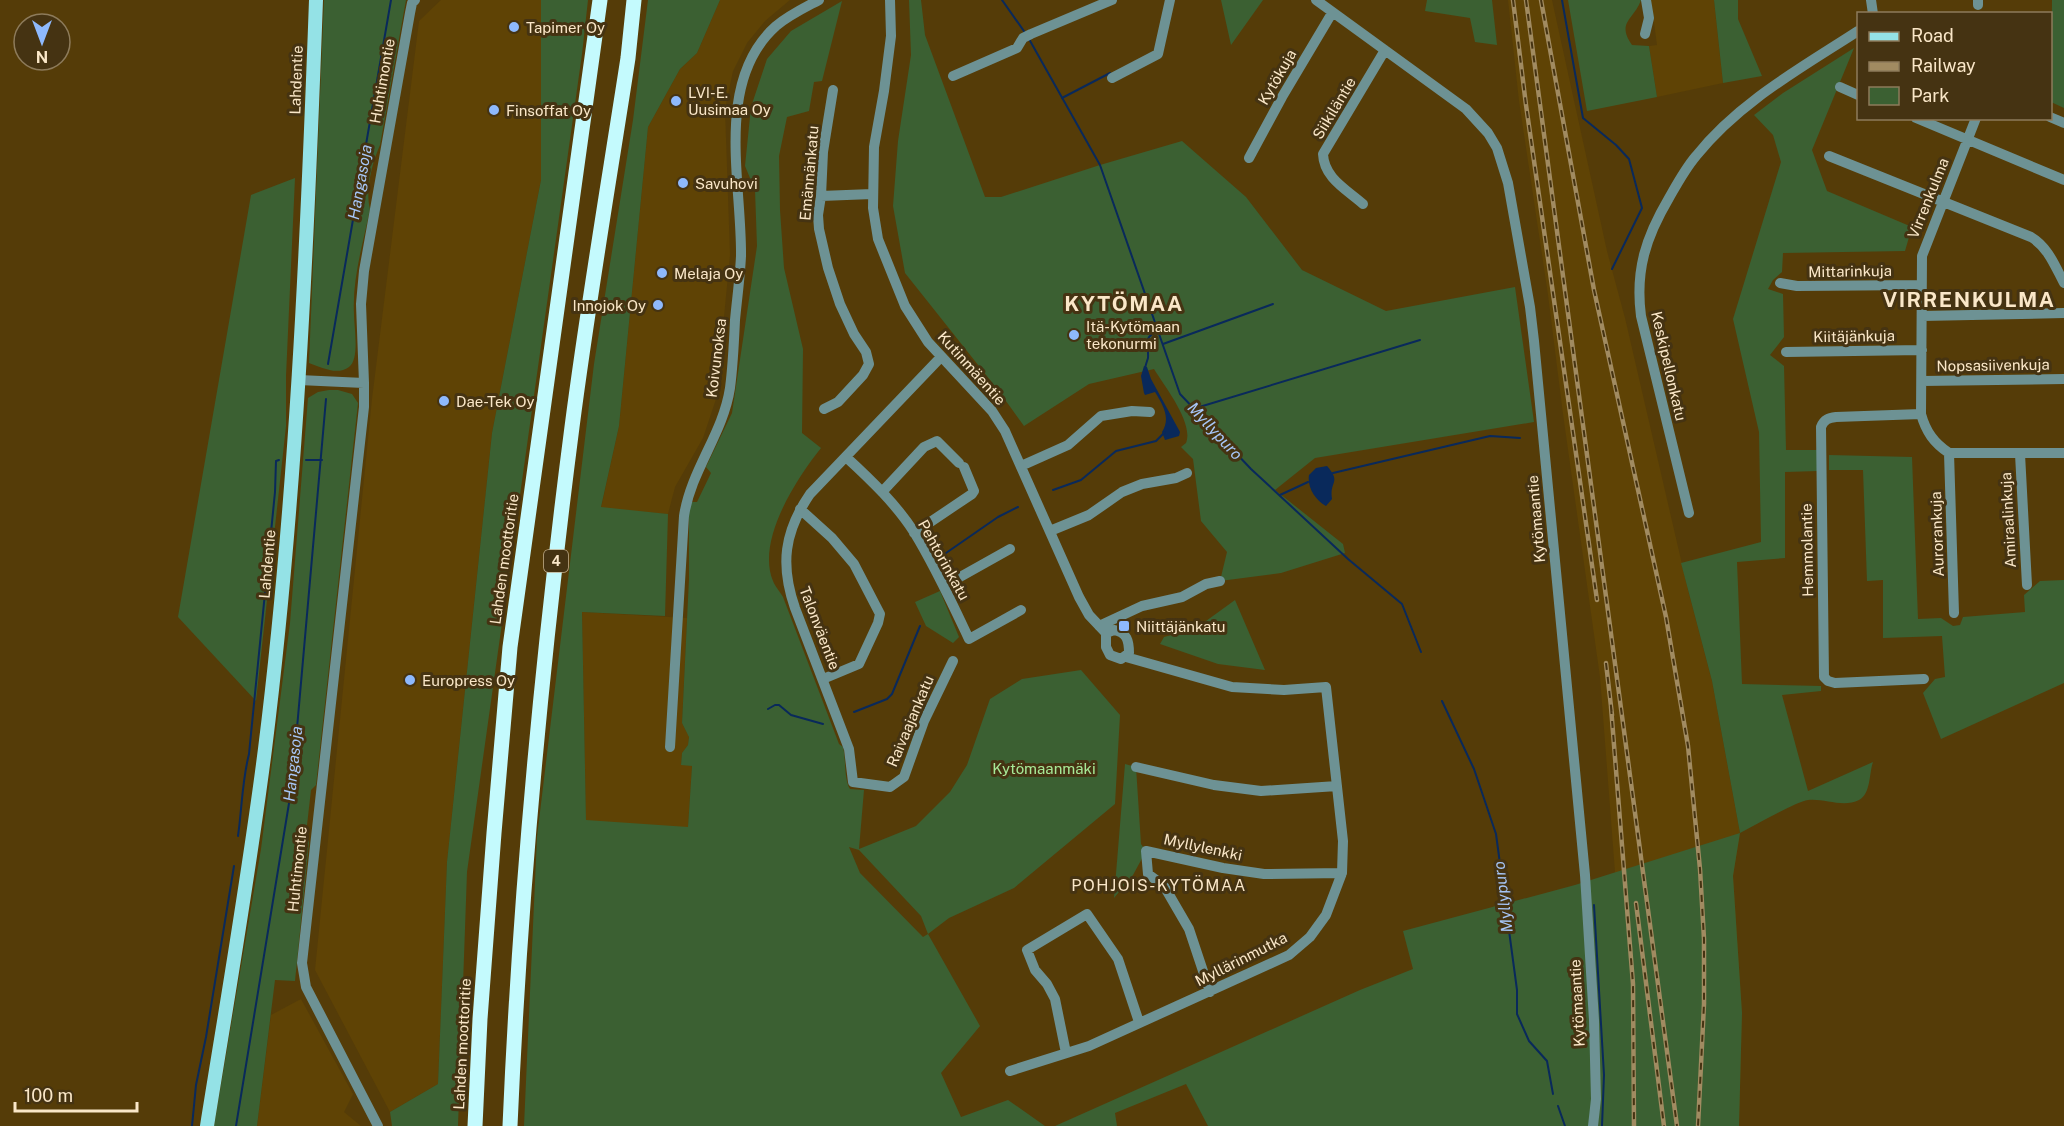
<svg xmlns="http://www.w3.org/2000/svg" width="2064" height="1126" font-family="'Public Sans',sans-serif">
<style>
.built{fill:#5f4305}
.green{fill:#3b6032;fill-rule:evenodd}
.water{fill:#09295b}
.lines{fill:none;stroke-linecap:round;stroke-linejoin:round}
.stream{stroke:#09295b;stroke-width:2}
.minor{stroke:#6d9294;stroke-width:10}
.major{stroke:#94e2e6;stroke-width:14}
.highway{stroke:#c4fafd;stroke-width:15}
.rail-casing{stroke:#a18b61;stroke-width:4.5}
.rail{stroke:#453312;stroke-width:2;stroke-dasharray:7;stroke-linecap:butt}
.poi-dot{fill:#8eb9fd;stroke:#453312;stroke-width:2}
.labels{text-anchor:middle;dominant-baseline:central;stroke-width:6;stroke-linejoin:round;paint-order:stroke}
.shield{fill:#453312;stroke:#c4b191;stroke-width:1.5}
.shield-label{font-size:14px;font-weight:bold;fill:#fae7c8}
.poi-label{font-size:15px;fill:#fae7c8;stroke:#453312;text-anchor:start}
.street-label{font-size:15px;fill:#fae7c8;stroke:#453312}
.park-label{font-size:15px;fill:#a7e997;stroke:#453312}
.water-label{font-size:16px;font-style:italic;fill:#a7c6f7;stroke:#453312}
.neighbourhood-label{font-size:16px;letter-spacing:1.5px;fill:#fae7c8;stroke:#453312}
.district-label{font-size:21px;font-weight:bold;letter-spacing:1.5px;fill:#fae7c8;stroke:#453312}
</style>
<rect width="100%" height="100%" fill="#553c08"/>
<path class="built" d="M441,0H541V180L492,433L447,862L438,1084L390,1112L315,970L372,399L419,21Z
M720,0H790L765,21L747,43L733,71L725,109L730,255L716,399L703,438L675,487L668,514L601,508L619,426L648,127L680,69L697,53Z
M1508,0H1552L1607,251L1625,318L1688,590L1712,681L1740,833L1733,876L1742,1013L1739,1126L1624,989L1600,677L1563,414L1548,295L1519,101Z
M1651,0H1714L1723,83L1657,97L1649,46L1657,45Z
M582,612L687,618L682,723L689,736L688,745L682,753L681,764L692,766L688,828L586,821Z
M301,999L353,1094L344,1112L361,1126H257L271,1015Z"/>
<path class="green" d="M324,0H406L380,145C372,163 365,190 370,209C363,244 352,279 354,314C354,327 360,359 349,367C337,376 321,367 309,363Z
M541,0H588L582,54L467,872L458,1126H392L390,1112L438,1084L447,862L492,433L541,180Z
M648,0H720L697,53L680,69L648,127L619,426L601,507L668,514L665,616L582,612L586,820L688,827L692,766L681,765L682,753L688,745L689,737L682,723L689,579V502H697L711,473L706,467L732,413L757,246L755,190L745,166L751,107L767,59L791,31L842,1L822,81L814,82L809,111L787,117L779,156L780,210L784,268L803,349L802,433L821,448C797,478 756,540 773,581C775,586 780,592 783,597L839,744L843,747C846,759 844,780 850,789L864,790L859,849L916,826L950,792L967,765L990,699L1022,679L1081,670L1120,715L1115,804L1014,888L949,918L928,934L980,1026L941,1073L961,1117L1008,1100L1045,1126H524L537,837L594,364L633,120ZM849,847L859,850L921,916L928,934L923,937L860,873Z
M909,0H921L925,35L985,197H1001L1100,165L1182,141L1246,197L1302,270L1386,311L1515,287L1534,422L1315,458L1275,490L1343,544L1345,553L1281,573L1220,581L1227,552L1201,521L1193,459L1181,447L1186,443C1194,423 1165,387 1154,369L1089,384L1024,426L998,390L905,273L893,206L898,141L911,55Z
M1221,0H1263L1231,45Z
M1427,0H1492L1497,45L1475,42L1470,18L1425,11Z
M1568,0H1641C1634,20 1616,22 1632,45L1649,46L1657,97L1587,111Z
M1714,0H1738V19L1762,76L1723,83Z
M2052,0H2064V108L2051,102Z
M1854,48L1812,150L1827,191L1912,227L1905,251L1783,253L1782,272L1773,280L1768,289L1783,294L1784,337L1770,355L1784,366L1786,450H1817L1818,471L1785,472V558L1737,562L1742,684L1821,686V691L1782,695L1808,791L1873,762C1869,773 1871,794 1859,800C1843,808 1824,798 1808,800C1795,802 1754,826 1740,833L1733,876L1742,1013L1739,1126H1208L1186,1084L1115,1113L1117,1126H1055L1360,990L1413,969L1403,931L1575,885L1740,833L1712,681L1681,563L1761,542L1759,432L1733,319L1781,162L1773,135L1754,115L1783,93Z
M295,178L286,376V426L256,701L178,617L251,195Z
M329,390H338L352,394L358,403L316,785L311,790L306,834L309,842L295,981L275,980L257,1126H214L261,849L290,623L308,398L318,392Z
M1829,455L1912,457L1918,619L1941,618L1953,626L1960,625L1963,617L2025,612L2024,595L2040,581L2064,580V683L1941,739L1923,693L1935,679L1945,677L1942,636L1883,638V580L1867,581L1863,470H1829Z
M940,591L959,637L953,643L926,626L915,602Z
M1235,600L1265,670L1218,664L1160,644L1164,637L1195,629Z
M1125,764L1136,767L1141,844L1146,851L1133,875L1114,898Z"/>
<path class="water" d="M1144,366L1147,367L1151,379L1180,432L1179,436L1165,440L1162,432C1171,418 1163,405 1155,392L1145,395L1144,393L1141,376Z
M1327,466C1342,483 1329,481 1332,499L1326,506C1315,500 1307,487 1309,475L1316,468Z"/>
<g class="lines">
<path class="stream" d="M1002,0L1026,34
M1562,0L1583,118L1616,145L1629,159L1642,208L1612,269
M1029,39L1100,165L1180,394L1251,469L1348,559L1402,604L1421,652
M1062,98L1110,73
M1163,344L1273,304
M328,364L391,0
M1145,368C1146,364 1147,361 1148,358C1149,344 1142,339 1157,331
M1196,408L1420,340
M306,460H322
M1333,473L1490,436L1520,438
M1053,490L1081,480L1116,451L1156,441L1165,432
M1280,495L1308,482
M946,553L998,517L1018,507
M1442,701L1474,769L1496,834L1517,990V1014L1529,1041L1547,1061L1553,1094
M768,709L775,705H779L791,715L823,724
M854,712L887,699L892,694L920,626
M238,836C242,808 242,781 249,754L275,492L276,461L279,460
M1594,905L1604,1075L1602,1126
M1558,1106L1565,1126
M192,1126L196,1085L206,1037L234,866
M236,1126L292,785L326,399"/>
<path class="minor" d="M890,0L891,36L884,91L874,147L873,208L878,239L905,306L928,342L992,411L1005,431L1079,597L1089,615L1106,633
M1316,0L1466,109L1488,133L1497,148L1508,183L1530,307L1534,341L1585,875L1594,1020L1596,1099L1593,1126
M1871,0L1873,14
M1978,5V0
M1645,34L1649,18L1646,0
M953,76L1017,48L1023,38L1031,34L1112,0
M1112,78L1158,54L1170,0
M1840,87L1858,95
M2050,117L2064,123
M1916,118L2064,180
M1976,118L1922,256L1921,414C1926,432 1934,443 1949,453H2064
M1829,156L2031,237C2048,247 2055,266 2064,283
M1249,158L1282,97L1332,13
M821,196L872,194
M1363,204C1346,189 1324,178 1323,154L1385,50
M1780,283L1797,286L1921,285
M1922,316L2064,313
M1786,352L1922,350
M941,357L810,494C784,532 780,565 795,608L849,749L853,782L890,787L904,777L924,721L953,661
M299,380L364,383L361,304L364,271L410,13L412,3L415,0
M1922,381L2064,379
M364,383V407L302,963L306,987L378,1126
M824,409L838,402L863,375L869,364L866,352L854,334L840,304L828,268L819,229L818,215L821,196L823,152L833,90
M1921,414L1836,417C1829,418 1824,419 1821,427L1824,677L1828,681L1835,683L1924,679
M1949,453L1954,613
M2020,454L2027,585
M846,457C871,480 896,504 914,532C935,566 952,603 969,639L1021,610
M1021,466L1068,445L1101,416L1132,411L1150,412
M882,492L924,447L937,441L959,463
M800,509L832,538L854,564L880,614L878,623L859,664L823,679
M1689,513L1641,316C1635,270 1646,237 1669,198C1677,184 1685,169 1696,156C1739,102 1801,68 1858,31
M1050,531L1089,515L1122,492L1142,484L1176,478L1187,473
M914,533L972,494L974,491L964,467
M944,586L1010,549
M1099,626L1142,606L1182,597L1206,584L1220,581
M1114,630C1127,632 1129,641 1129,653L1121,659L1110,655L1106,647V633Z
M670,747L684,516C691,470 723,434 730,388C733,365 734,342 735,320C737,299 740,277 741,256C742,183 714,81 776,26C789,15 804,8 819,0
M1136,767L1214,785L1261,791L1337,786
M1210,992L1189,929L1164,886L1148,874L1146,851L1223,868L1264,874L1342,873
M1066,1053L1055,999L1047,984L1035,970L1027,950L1087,914L1118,959L1139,1022
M1010,1071L1089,1046L1289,955L1310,937L1326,915L1342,873L1343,841L1326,687L1284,690L1232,687L1126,657"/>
<path class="major" d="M207,1126C227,1001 249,875 265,749C296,501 307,250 316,0"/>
<path class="highway" d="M475,1126L480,1019L494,833L510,647L600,0
M510,1126C520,892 542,659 572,427C588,303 609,181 628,58L634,0"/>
<defs>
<path id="rail" d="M1513,0L1526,105L1597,600
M1526,0L1677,1126
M1541,0L1594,290L1666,617L1688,746L1700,869L1704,939V1004L1698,1126
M1606,663L1612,715
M1611,707L1633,984L1634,1126
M1636,903L1664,1126"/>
</defs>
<use href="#rail" class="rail-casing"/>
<use href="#rail" class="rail"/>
</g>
<g class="poi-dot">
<circle cx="514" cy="27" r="6"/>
<circle cx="676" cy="101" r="6"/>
<circle cx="494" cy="110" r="6"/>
<circle cx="683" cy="183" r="6"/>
<circle cx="662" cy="273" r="6"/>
<circle cx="658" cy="305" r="6"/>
<circle cx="1074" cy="335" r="6"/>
<circle cx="444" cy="401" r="6"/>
<rect x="1118" y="620" width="12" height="12" rx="3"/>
<circle cx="410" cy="680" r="6"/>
</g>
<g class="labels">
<rect class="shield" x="544" y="550" width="24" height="22" rx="4.5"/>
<g class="shield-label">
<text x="556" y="561">4</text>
</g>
<g class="poi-label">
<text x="526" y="27">Tapimer Oy</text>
<text x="688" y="92">LVI-E.<tspan x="688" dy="17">Uusimaa Oy</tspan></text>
<text x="506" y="110">Finsoffat Oy</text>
<text x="695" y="183">Savuhovi</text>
<text x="674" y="273">Melaja Oy</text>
<text x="646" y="305" text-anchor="end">Innojok Oy</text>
<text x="1086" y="326">Itä-Kytömaan<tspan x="1086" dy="17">tekonurmi</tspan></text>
<text x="456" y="401">Dae-Tek Oy</text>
<text x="1136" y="626">Niittäjänkatu</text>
<text x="422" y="680">Europress Oy</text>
</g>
<g class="street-label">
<text transform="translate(1277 77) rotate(-60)">Kytökuja</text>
<text transform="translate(296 80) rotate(-88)">Lahdentie</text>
<text transform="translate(382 81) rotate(-80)">Huhtimontie</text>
<text transform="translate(1334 108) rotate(-59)">Siikiläntie</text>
<text transform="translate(809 173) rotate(-85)">Emännänkatu</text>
<text transform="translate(1928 198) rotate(-68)">Virrenkulma</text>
<text transform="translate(1850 271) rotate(-1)">Mittarinkuja</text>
<text transform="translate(1854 336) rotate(-1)">Kiitäjänkuja</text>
<text transform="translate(716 358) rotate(-83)">Koivunoksa</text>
<text transform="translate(1993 365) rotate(-1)">Nopsasiivenkuja</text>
<text transform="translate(1669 366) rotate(77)">Keskipellonkatu</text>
<text transform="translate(972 368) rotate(48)">Kutinmäentie</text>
<text transform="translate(1536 519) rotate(-95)">Kytömaantie</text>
<text transform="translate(2008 520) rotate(-93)">Amiraalinkuja</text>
<text transform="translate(1937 534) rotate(-92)">Aurorankuja</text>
<text transform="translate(1807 550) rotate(-91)">Hemmolantie</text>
<text transform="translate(504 559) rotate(-82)">Lahden moottoritie</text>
<text transform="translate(944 560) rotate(61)">Pehtorinkatu</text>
<text transform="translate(267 564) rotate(-85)">Lahdentie</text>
<text transform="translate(820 628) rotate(69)">Talonväentie</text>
<text transform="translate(910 721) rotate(-67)">Raivaajankatu</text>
<text transform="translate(1203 847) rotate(12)">Myllylenkki</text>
<text transform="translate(297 869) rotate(-84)">Huhtimontie</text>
<text transform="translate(1241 959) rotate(-27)">Myllärinmutka</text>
<text transform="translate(1577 1003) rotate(-93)">Kytömaantie</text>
<text transform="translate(462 1044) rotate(-87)">Lahden moottoritie</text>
</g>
<g class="park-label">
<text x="1044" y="768">Kytömaanmäki</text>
</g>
<g class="water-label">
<text transform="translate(360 182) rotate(-80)">Hangasoja</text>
<text transform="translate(1215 431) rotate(47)">Myllypuro</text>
<text transform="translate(293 764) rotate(-84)">Hangasoja</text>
<text transform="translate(1503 897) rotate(-97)">Myllypuro</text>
</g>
<g class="neighbourhood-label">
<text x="1159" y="885">POHJOIS-KYTÖMAA</text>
</g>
<g class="district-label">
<text x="1969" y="299">VIRRENKULMA</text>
<text x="1124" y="303">KYTÖMAA</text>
</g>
</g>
<rect x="1857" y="12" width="195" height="108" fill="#453312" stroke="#8d7b5b" stroke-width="1.5"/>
<rect x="1869" y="32" width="30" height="9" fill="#94e2e6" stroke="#8d7b5b" stroke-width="1.5"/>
<text x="1911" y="42" font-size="18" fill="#fae7c8">Road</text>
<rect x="1869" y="62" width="30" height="9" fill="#a18b61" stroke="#8d7b5b" stroke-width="1.5"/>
<text x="1911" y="72" font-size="18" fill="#fae7c8">Railway</text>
<rect x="1869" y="87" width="30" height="18" fill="#3b6032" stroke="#8d7b5b" stroke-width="1.5"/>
<text x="1911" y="102" font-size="18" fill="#fae7c8">Park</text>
<g transform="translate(42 42) rotate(180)"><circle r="28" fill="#453312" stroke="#8d7b5b" stroke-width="1.5"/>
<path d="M0-4.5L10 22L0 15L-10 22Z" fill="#8eb9fd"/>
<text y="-9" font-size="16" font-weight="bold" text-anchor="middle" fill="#fae7c8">N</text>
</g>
<path d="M15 1102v9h122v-9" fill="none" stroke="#fae7c8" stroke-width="3"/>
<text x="24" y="1102" font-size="18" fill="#fae7c8" stroke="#453312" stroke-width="4.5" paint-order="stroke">100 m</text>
</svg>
